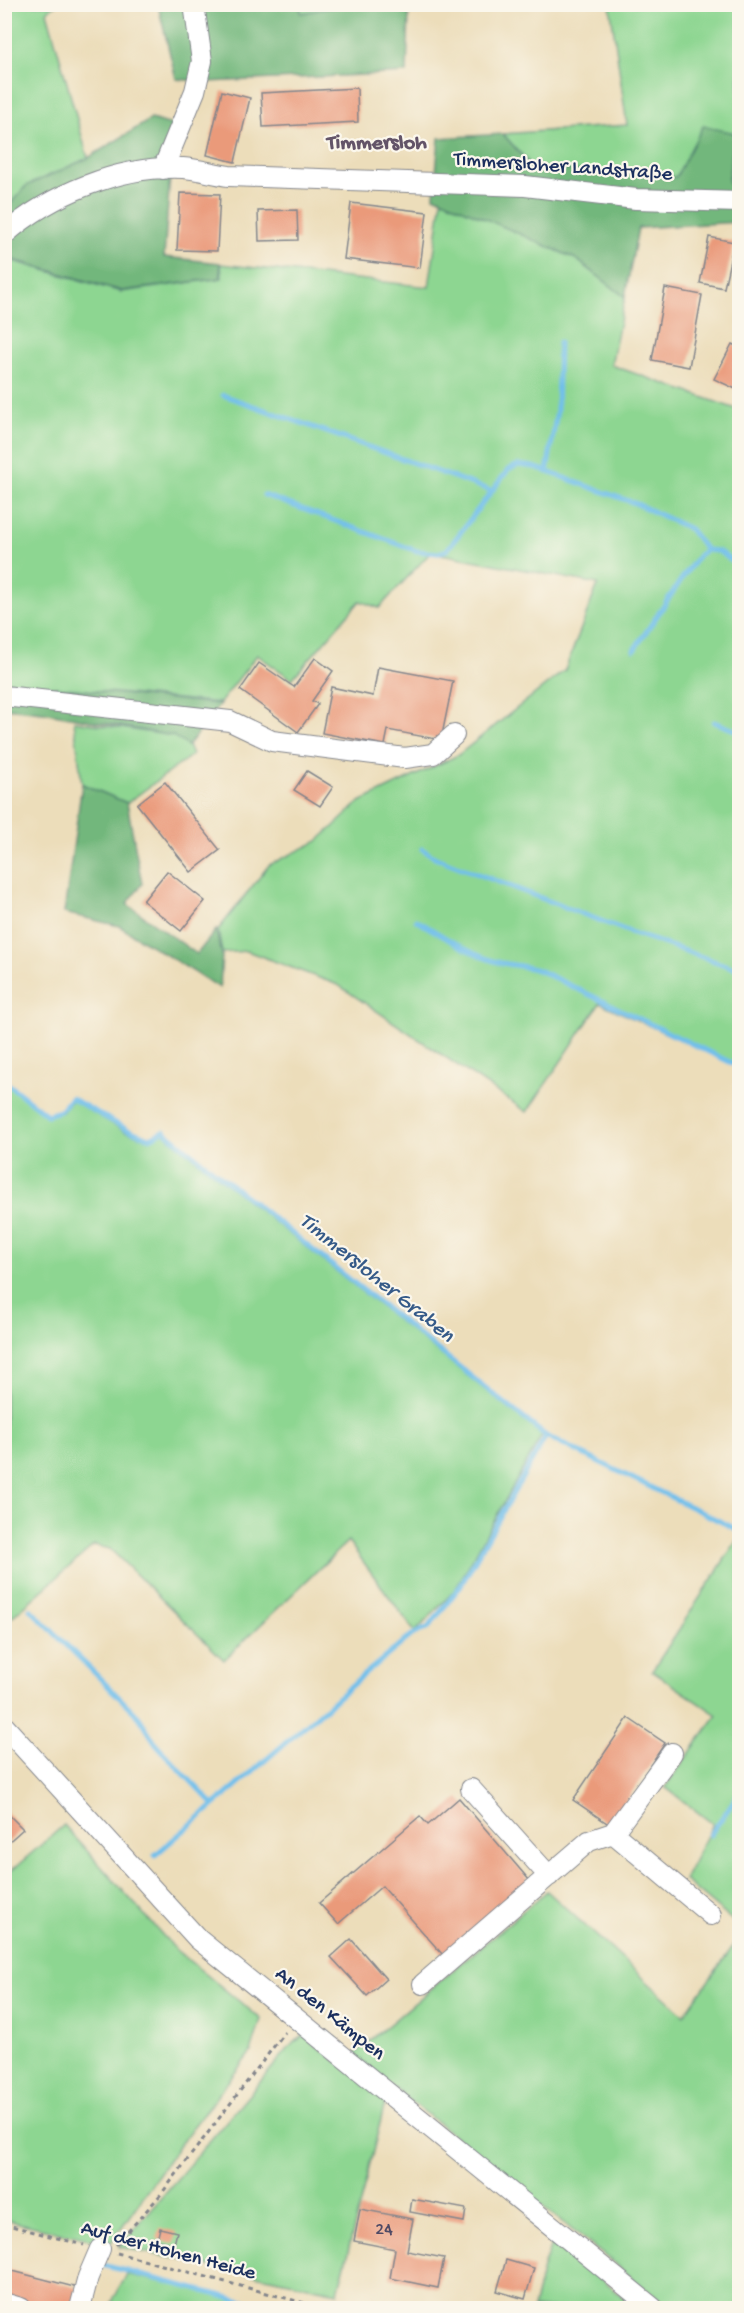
<svg xmlns="http://www.w3.org/2000/svg" width="744" height="2313" font-family="'Gochi Hand',sans-serif">
<style>
.green{fill:#8dd691;stroke:#548278;stroke-width:1.5}
.forest{fill:#72b77b;stroke:#46736c;stroke-width:1.5}
.lines{fill:none;stroke-linecap:round;stroke-linejoin:round}
.stream{stroke:#71bfeb;stroke-width:5}
.building{fill:#ea9a7a}
.minor-casing{stroke:#84868c;stroke-width:22}
.path{stroke:#84868c;stroke-width:3;stroke-dasharray:4.5 4.5;stroke-linecap:butt}
.minor{stroke:#fff;stroke-width:20}
.labels{text-anchor:middle;dominant-baseline:central;stroke-width:4.5;stroke-linejoin:round;paint-order:stroke}
.number-label{font-size:18px;fill:#4f4a65}
.street-label{font-size:21px;fill:#1b2f5e;stroke:#fbf7ec}
.neighbourhood-label{font-size:22px;font-weight:bold;fill:#635468;stroke:#fbf7ec}
.water-label{font-size:22px;font-style:italic;fill:#355a88;stroke:#fbf7ec}
</style>
<rect width="100%" height="100%" fill="#fbf7ec"/>
<filter id="ink" filterUnits="userSpaceOnUse"><feTurbulence type="fractalNoise" baseFrequency=".0167" numOctaves="2"/><feDisplacementMap in="SourceGraphic" scale="12" xChannelSelector="R" yChannelSelector="G"/><feConvolveMatrix kernelMatrix="1 2 1 2 8 2 1 2 1" color-interpolation-filters="sRGB"/></filter>
<filter id="wash" filterUnits="userSpaceOnUse"><feTurbulence type="fractalNoise" baseFrequency=".008" numOctaves="4" result="noise"/><feDisplacementMap in="SourceGraphic" scale="24" xChannelSelector="R" yChannelSelector="G"/><feGaussianBlur stdDeviation="1.35" result="paint"/><feColorMatrix in="noise" values="0 0 0 0 0 0 0 0 0 0 0 0 0 0 0 0 0 1.4 0 .05"/><feComposite in="paint" operator="in"/></filter>
<g filter="url(#wash)">
<rect width="100%" height="100%" fill="#ecddba"/>
<path class="green" d="M300,4L348,5L301,13Z
M5,5H55L47,12L88,158L26,186L5,210Z
M610,5H739V195H737L728,180L735,133L703,127L676,177L533,168L503,134L627,125Z
M442,199L576,259L625,297L611,365L739,410V1067L600,1003L527,1112L338,985L247,951L222,953L218,930L269,865L318,841L360,802L458,755L565,670L598,584L431,552L379,608L360,601L292,679L257,655L220,703L5,682L4,541L6,538L4,537V260L6,259L121,292L222,278L221,264L429,287Z
M74,721L174,736L188,746L192,755L127,803L82,784Z
M5,1083L47,1116L62,1112L72,1100L125,1131L149,1139L163,1133L542,1435L455,1590L415,1632L348,1541L224,1660L110,1549L94,1545L5,1623Z
M739,1537V1926L684,1880L713,1824L665,1787L717,1715L652,1671Z
M64,1825L176,1950L261,2019L251,2052L177,2148L110,2244L5,2220L4,1877Z
M547,1891L684,2015L739,1938V2308H670L353,2055Z
M304,2036L386,2099L338,2292L119,2247L294,2042Z
M553,2240L638,2308H533L544,2264Z
M127,2274L277,2308H109Z"/>
<path class="forest" d="M158,5H300L301,13L348,5H440L409,11L407,73L207,82L176,79Z
M151,119L186,129L171,163L164,257L220,263L221,278L122,291L6,258L5,260V210L26,186L88,158Z
M703,126L735,133L728,180L739,199V222L638,228L625,297L576,259L434,196L439,138L503,134L533,168L676,177Z
M5,682L220,704L188,746L173,736L43,712L5,708Z
M82,784L127,803L142,884L127,904L197,954L216,930L222,954L220,988L119,926L64,913Z"/>
<g class="lines">
<path class="stream" d="M223,395L492,491
M547,472L557,410L559,342
M264,495L417,551L438,553L447,550L508,470L518,465L534,467L637,504L690,529L706,550L718,551L740,566
M634,650L683,577L699,555L706,550
M714,722L740,732
M422,849L436,858L630,932L740,970
M416,920C442,935 471,956 501,963C513,965 525,966 538,970L740,1067
M4,1081L47,1115L60,1111L71,1098L126,1129L150,1138L164,1131L546,1436L740,1531
M30,1609L139,1717L158,1747L214,1805L360,1678L412,1635L429,1627L461,1585L546,1436
M710,1835L740,1792
M155,1855L214,1805
M99,2264L269,2308"/>
</g>
<g id="blocks">
<path class="building" d="M357,88L358,122L263,127L261,93Z
M222,91L250,98L235,162L207,155Z
M180,193L220,194L217,251L177,250Z
M351,203L427,212L420,268L344,259Z
M297,210L298,240L259,241L258,211Z
M709,237L734,242L724,288L700,283Z
M665,288L702,295L689,367L652,360Z
M732,344L740,348V363L736,371L740,373V391L714,379Z
M315,658L333,671L312,701L318,704L298,732L240,690L259,663L294,687Z
M378,667L453,681L441,740L388,730L385,745L322,733L331,687L373,696Z
M307,771L333,787L320,806L294,790Z
M165,782L220,850L191,872L137,804Z
M167,871L205,901L181,931L143,901Z
M628,1718L665,1743L610,1825L573,1800Z
M459,1798L530,1881L443,1955L382,1886L338,1924L319,1903L420,1816L428,1825Z
M4,1810L23,1829L4,1846Z
M351,1939L386,1979L367,1996L331,1957Z
M412,2199L466,2209L464,2222L410,2212Z
M360,2209L413,2219L407,2251L444,2258L438,2288L390,2278L395,2249L354,2241Z
M160,2228L177,2232L174,2244L157,2240Z
M506,2260L534,2268L525,2299L497,2291Z
M5,2269L78,2288L72,2308H42L4,2298Z"/>
</g>
</g>
<g filter="url(#ink)">
<use href="#blocks" fill-opacity="0" stroke="#84868c" stroke-width="1.5"/>
<g class="lines">
<defs>
<path id="minor" d="M163,169L195,91L202,61L194,4
M4,235C50,194 121,165 183,168C198,169 214,174 229,176L525,186L636,199L740,202
M4,696L230,721L272,741L405,758L433,754L454,735
M4,1726L198,1939L653,2308
M471,1789L549,1876
M613,1833L711,1915
M423,1984L589,1841L613,1833L672,1753
M4,2303L21,2308
M80,2308L88,2277L100,2249"/>
</defs>
<use href="#minor" class="minor-casing"/>
<path class="path" d="M4,13L11,4
M4,2224L84,2245
M116,2245L162,2193L285,2032
M117,2253L323,2308"/>
<use href="#minor" class="minor"/>
</g>
</g>
<g class="labels">
<g class="number-label">
<text x="384" y="2230">24</text>
</g>
<g class="street-label">
<text transform="translate(563 168) rotate(4)">Timmersloher Landstraße</text>
<text transform="translate(329 2015) rotate(39)">An den Kämpen</text>
<text transform="translate(168 2252) rotate(15)">Auf der Hohen Heide</text>
</g>
<g class="neighbourhood-label">
<text x="377" y="144">Timmersloh</text>
</g>
<g class="water-label">
<text transform="translate(376 1279) rotate(39)">Timmersloher Graben</text>
</g>
</g>
<rect width="744" height="2313" fill="none" stroke="#fbf7ec" stroke-width="24"/>
</svg>
